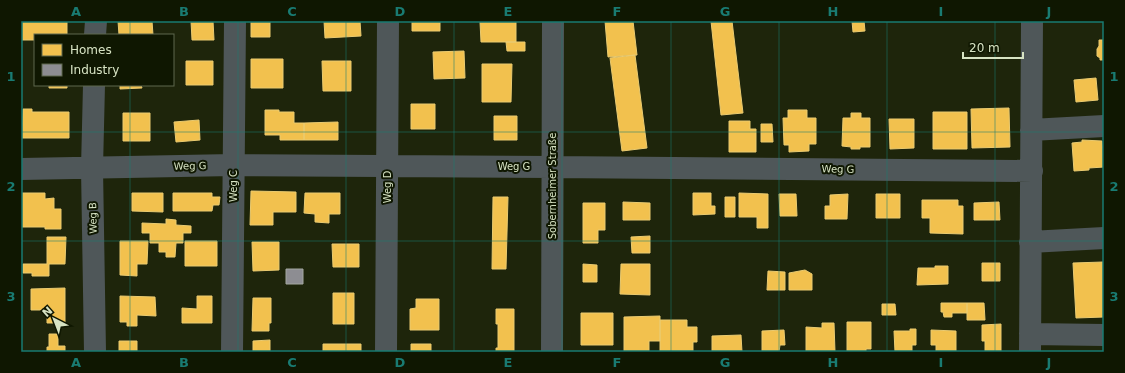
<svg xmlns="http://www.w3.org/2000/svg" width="1125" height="373" font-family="'DejaVu Sans',sans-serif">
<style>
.homes{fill:#f2c14e;stroke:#eacb71}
.industry{fill:#8d8d92;stroke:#a3a7a1}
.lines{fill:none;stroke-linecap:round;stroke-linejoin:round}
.minor{stroke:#4f5759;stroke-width:22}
.grid{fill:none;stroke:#197b72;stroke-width:1;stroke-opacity:0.55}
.labels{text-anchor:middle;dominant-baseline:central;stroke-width:4;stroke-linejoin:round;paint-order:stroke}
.street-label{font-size:10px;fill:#d7e3c3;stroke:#0f1701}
.neatline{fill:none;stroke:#197b72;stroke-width:1.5}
.grid-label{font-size:13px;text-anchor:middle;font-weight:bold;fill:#197b72}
</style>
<rect width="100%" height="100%" fill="#1e250b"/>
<path class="homes" d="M21,21H67V35H35V40H21Z
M118,21H152L153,35H119Z
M191,21H213L214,40H192Z
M251,21H270V37H251Z
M324,21H360L361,36L325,38Z
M412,21H440V31H412Z
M516,21V42H481L480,22Z
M605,21H633L637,55L608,57Z
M711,21H732L743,113L721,115Z
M852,21H864L865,31L853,32Z
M1099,40H1104V60H1100V58L1097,56V49L1099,46Z
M506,42H525V51H507Z
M464,51L465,78L434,79L433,52Z
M635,55L647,148L622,151L610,58Z
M251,59H283V88H251Z
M186,61H213V85H186Z
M322,61H351V91H323Z
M482,64H512L511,102H482Z
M1096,78L1098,100L1076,102L1074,80Z
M49,85H67V88H49Z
M120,85H141L142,88L120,89Z
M411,104H435V129H411Z
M1009,108L1010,147L972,148L971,109Z
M23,109H32V112H69V138H22Z
M265,110H279V112H294V123H304V140H280V135H265Z
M788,110H807V118H816V144H809V151L789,152V145H784L783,118H788Z
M933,112H967V149H933Z
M123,113H150V141H123Z
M851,113H861V118H870V147H860V149H851V147L842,146L843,118H851Z
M494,116H517V140H494Z
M889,119H914V148L890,149Z
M199,120L200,140L176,142L174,122Z
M729,121H750V129H756V152H729Z
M338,122V140H304V123Z
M761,124H772L773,142H761Z
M1082,140L1102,141L1104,167L1089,168V170L1074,171L1072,143L1082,142Z
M251,191L296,192V212H273V225H250Z
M21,193H45V199L54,198V209H61V229H45V227H21Z
M132,193H163V212L132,211Z
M173,193H212V197H220L219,205H213L212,211H173Z
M305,193H340V214H329V223L315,222V214L304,213Z
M693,193H711V206H715V214L693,215Z
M739,193L768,194V228H757V217H739Z
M779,194H796L797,216H780Z
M848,194L847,219H825V206H830V195Z
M876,194H900V218H876Z
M493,197H508L506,269H492Z
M725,197H735V217H725Z
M922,200H958V206H963V234L930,233V218H922Z
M623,202L650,203V220H623Z
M999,202L1000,220H974V203Z
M583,203H605V230H598V243H583Z
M166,219L176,220V225L191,226V233H183V243H176L175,257H166V252H159V243H150V233H142V223L166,224Z
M650,236V253H632L631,237Z
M47,237H66L65,264H49V276H32V273H23V264H47Z
M120,241H148L147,264H137V276L120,275Z
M185,241H217V266H185Z
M252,242H279V270L253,271Z
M332,244H359V267H333Z
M1103,262L1104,317L1076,318L1073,263Z
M982,263H1000V281H982Z
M583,264L597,265V282H583Z
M621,264H650V295L620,294Z
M935,266H948V284L917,285L918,268H935Z
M805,270L812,274V290H789V273Z
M768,271L785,272V290H767Z
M65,288V323H47V310H31V289Z
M333,293H354V324H333Z
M120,296L155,297L156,316L137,315V326H127V322H120Z
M197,296H212V323H182V308L197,309Z
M253,298H271V323H269V331H252Z
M416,299H439V330H410V309L416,308Z
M941,303H967V313H952V317H944L943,312H941Z
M967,303H984L985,320H967Z
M882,304H895L896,315H882Z
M496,309H514V352H496V348H498V324H496Z
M581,313H613V345H581Z
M660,316V341H649V352H624V317Z
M660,320H687V327H697V342H693V352H660Z
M847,322H871V349H866V352H847Z
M822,323H834L835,352H806V327L822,328Z
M1001,324V352H985V341H982V325Z
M910,329H916V345H912V352H895L894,331H910Z
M784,330L785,345H780L779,352H762V331Z
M931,330L956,331V352H936V345H931Z
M49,334H58V346H65V352H47V347H49Z
M741,335L742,352H712V336Z
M270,340V352H253V341Z
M119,341H137V352H119Z
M323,344H361V352H323Z
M411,344H431V352H411Z"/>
<path class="industry" d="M286,269H303V284H286Z"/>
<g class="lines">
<path class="minor" d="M95,35L96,21
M94,85L92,168L95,352
M1031,130L1104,126
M21,169L233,165L552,167L1032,171
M1030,242L1104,238
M1030,334L1104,335
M232,352L235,21
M386,352L388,21
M552,352L553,21
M1030,352L1032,21"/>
</g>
<path class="grid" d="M130,21V35M238,21V352M346,21V352M454,21V352M562,21V352M671,21V352M779,21V352M887,21V352M995,21V352M130,85V352M21,132H1104M21,241H1104"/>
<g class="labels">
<g class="street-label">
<text transform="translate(190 166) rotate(-1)">Weg G</text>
<text x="514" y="166">Weg G</text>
<text transform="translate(838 169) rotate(1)">Weg G</text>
<text transform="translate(233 186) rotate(-90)">Weg C</text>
<text transform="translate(552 186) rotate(-90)">Sobernheimer Straße</text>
<text transform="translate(387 187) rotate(-90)">Weg D</text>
<text transform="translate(93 218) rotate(-91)">Weg B</text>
</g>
</g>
<rect width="1125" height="373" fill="none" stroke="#0f1701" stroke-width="44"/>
<rect x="34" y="34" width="140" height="52" fill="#0f1701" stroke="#5f694f"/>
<rect x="42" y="44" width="20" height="12" fill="#f2c14e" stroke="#5f694f"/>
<text x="70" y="54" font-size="12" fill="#d7e3c3">Homes</text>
<rect x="42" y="64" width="20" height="12" fill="#8d8d92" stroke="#5f694f"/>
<text x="70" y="74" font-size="12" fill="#d7e3c3">Industry</text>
<g transform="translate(54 319) rotate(318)" stroke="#0f1701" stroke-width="3" paint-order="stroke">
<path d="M0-3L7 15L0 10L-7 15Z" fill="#d7e3c3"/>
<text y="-6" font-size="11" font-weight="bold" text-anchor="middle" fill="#d7e3c3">N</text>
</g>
<path d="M963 52v6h60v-6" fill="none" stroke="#d7e3c3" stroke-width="2"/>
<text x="969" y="52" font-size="12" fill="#d7e3c3" stroke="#0f1701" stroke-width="3" paint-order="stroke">20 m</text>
<rect x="22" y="22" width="1081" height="329" class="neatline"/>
<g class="grid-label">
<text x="76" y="16">A</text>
<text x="184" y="16">B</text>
<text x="292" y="16">C</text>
<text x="400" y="16">D</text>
<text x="508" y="16">E</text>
<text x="617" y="16">F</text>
<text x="725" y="16">G</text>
<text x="833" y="16">H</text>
<text x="941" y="16">I</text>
<text x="1049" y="16">J</text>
<text x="11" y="81">1</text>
<text x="1114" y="81">1</text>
<text x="11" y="191">2</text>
<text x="1114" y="191">2</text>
<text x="11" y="301">3</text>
<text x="1114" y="301">3</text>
<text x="76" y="367">A</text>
<text x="184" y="367">B</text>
<text x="292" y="367">C</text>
<text x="400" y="367">D</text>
<text x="508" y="367">E</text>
<text x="617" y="367">F</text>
<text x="725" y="367">G</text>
<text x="833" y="367">H</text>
<text x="941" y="367">I</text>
<text x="1049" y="367">J</text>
</g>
</svg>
